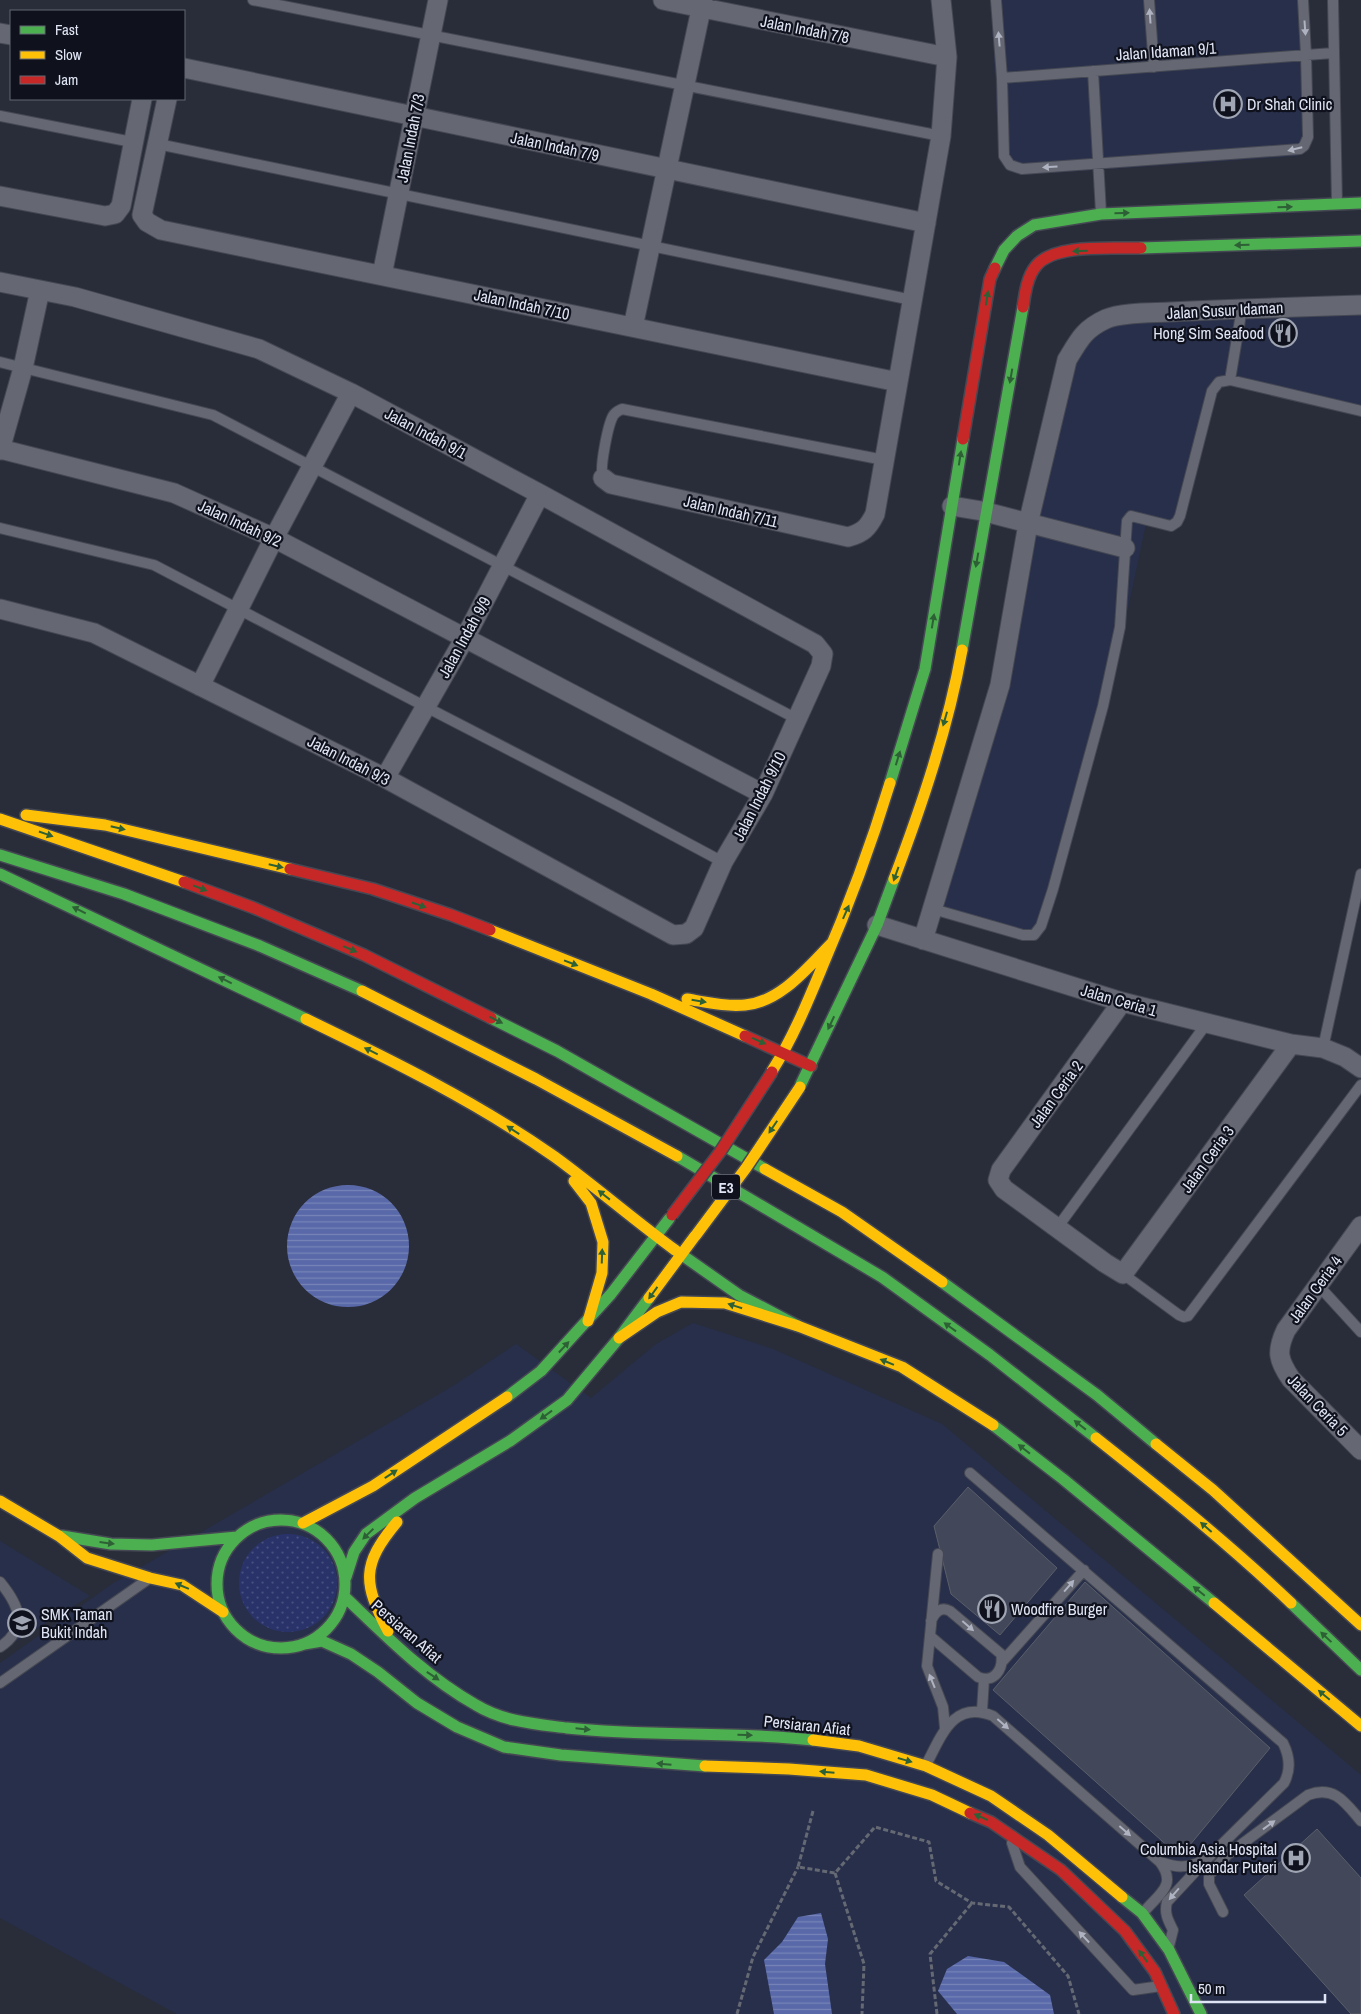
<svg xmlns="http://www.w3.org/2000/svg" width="1361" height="2014" font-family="'Archivo Narrow',sans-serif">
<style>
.built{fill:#282f4b}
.grass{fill:url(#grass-dots)}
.water{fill:url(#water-rules)}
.building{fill:#424759;stroke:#5b5f6a}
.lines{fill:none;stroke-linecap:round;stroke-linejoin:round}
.lane-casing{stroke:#454853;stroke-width:12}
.street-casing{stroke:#454853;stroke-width:21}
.fast-casing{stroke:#454853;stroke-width:14}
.slow-casing{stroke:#454853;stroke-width:14}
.jam-casing{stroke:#454853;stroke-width:14}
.path{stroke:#656973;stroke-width:3;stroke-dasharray:5 2.5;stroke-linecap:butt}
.lane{stroke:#656873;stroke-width:10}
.street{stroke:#656873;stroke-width:19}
.fast{stroke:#4caf50;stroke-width:11}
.slow{stroke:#ffc107;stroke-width:11}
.jam{stroke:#c62828;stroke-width:11}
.slow-bridge-casing{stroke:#454853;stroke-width:14;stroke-linecap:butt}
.jam-bridge-casing{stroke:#454853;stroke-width:14;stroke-linecap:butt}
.slow-bridge{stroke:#ffc107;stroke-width:11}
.jam-bridge{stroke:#c62828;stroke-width:11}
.oneway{fill:#afb3c1}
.oneway2{fill:#2e6036}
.labels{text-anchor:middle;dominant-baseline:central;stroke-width:4.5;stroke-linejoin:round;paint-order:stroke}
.shield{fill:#0f121d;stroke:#a1a6b4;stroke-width:1}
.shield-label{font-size:15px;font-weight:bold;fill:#e0e5f5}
.street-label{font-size:16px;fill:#e0e5f5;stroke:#0f121d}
.poi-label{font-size:16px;fill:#e0e5f5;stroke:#0f121d;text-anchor:start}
</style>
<defs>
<pattern id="grass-dots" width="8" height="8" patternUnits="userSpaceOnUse" patternTransform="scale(1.25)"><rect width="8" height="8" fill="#29336a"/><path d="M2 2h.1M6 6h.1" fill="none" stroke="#485080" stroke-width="1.8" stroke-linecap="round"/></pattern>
<pattern id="water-rules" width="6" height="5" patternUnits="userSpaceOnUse" patternTransform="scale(1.25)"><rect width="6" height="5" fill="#5868a8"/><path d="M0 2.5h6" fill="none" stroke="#7885b9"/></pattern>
</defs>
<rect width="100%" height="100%" fill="#292d3a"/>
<path class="built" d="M991,0H1307L1312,143L1298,156L1023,175L1008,171L999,158Z
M1361,298V415L1231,384L1223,386L1217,394L1181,524H1146L1124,627L1036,938L926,911L994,685L1083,325Z
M693,1323L773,1349L942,1424L1361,1775V2014H177L0,1918V1663L112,1584L453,1386L516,1344L591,1398L656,1344Z
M0,1541L90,1596L0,1651Z"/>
<path class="grass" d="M239 1583a49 49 0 1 1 98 0a49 49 0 1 1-98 0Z"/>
<path class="water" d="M287 1246a61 61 0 1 1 122 0a61 61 0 1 1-122 0Z
M821,1913L828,1939L825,1964L832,2014H774L764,1960L782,1942L798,1917Z
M968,1956L1004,1962L1050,1995L1054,2014H957L938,1991L947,1969Z"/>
<path class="building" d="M968,1487L1057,1568L1000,1635L951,1594L934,1526Z
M1085,1582L1270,1748L1180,1857L993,1690Z
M1317,1829L1361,1878V2014H1351L1244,1895Z"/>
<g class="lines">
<defs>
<path id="lane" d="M253,0L941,136
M996,0L1002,78L1004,156L1010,165L1022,169L1300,149L1304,146L1308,137L1306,55L1303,0
M1149,0L1154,67
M1333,0L1337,204
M1093,71L1101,213
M1002,78L1333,53
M0,116L132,142
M158,144L912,300
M0,362L213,415L797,719
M1230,380L1242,308
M603,478C599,469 608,425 613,416C615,412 618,411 622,409L884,460
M0,528L154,565L426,707L618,806L723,862
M933,909L1023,935H1034L1041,926L1053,889L1103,706L1120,627L1127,521L1131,516L1171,526L1177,522L1180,516L1212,391L1219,382L1230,380L1361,411
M1323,1048L1361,874
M1057,1228L1207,1023
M1123,1274L1179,1315L1184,1317L1188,1316L1361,1085
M1318,1285L1361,1332
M970,1473L1283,1743C1290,1757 1291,1770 1284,1783L1207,1859L1167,1902C1164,1913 1168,1920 1173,1930L1169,1946
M938,1554L927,1666L943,1707L945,1728
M0,1582C19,1605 29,1627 0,1647
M930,1636L978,1677C994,1684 1004,1669 1001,1654L950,1611C941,1606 935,1612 931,1621
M1002,1662L1084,1570
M0,1683L147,1580
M982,1711L984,1679
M926,1765C941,1737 953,1699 993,1716L1160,1862C1178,1886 1158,1894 1143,1913
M1012,1843L1020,1867L1133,1990L1161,1986
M1161,1862C1176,1868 1188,1868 1202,1861
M1223,1912L1209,1884V1875L1227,1855L1308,1795C1334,1785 1345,1802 1361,1821"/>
<path id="street" d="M663,0L947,57
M0,33L11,35
M184,68L926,223
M167,99L142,215L147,222L161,230L898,382
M0,196L105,216L115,214L121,206L142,99
M382,275L438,0
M0,282L75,297L259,349L351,393L540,494L815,644L823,654L821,666L763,794L723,862L694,928L686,934L673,935L385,778L94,633L0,609
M633,327L703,0
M0,449L174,493L274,538L763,794
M0,450L23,368L40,290
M603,478L611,484L848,537C863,533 868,528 875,514L941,136L947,57L941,0
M952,506L982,511L1125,548
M200,686L274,538L351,393
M385,778L466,636L540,494
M877,925L1122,1002L1291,1044L1323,1048L1345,1057L1361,1068
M923,940L1000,685L1028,524L1067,360C1079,340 1084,329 1106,319C1122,312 1152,313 1170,312C1234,309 1297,307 1361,305
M1122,1002L1001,1170L998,1180L1004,1189L1105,1263L1123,1274L1291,1044
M1361,1226L1286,1330C1276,1351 1278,1360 1291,1379L1361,1450"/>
<path id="fast" d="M1141,248L1361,241
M995,268L1004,250L1017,236L1034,225L1101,214L1361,203
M962,650L1023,307
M890,783L925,669L963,439
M0,855L124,894L260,946L362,991
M0,874L306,1019
M491,1018L557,1051L765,1169
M801,1084L877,925L894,879
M677,1156L882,1277L990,1355L1096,1438
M675,1250L739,1295L798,1326
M942,1282L1097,1395L1156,1444
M507,1397L541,1371L611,1294L669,1219
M993,1425L1063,1479L1214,1603
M217 1584a64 64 0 1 1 128 0a64 64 0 1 1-128 0Z
M62,1536L111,1544L152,1545L237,1537
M346,1577L354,1552L366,1534L415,1498L510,1441L567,1400L619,1338L649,1298
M345,1597C386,1636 426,1677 476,1705C504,1722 536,1724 567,1728C649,1737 731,1731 813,1740
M1291,1603L1361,1670
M304,1644L322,1641L351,1654L378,1672L417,1703L457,1727L504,1747L561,1755L705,1766
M1122,1897L1142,1913L1169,1950L1201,2014"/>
<path id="slow" d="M26,815L105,825L290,869
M0,819L184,882
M894,879C922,805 948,728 962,650
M490,930L651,994L745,1036
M362,991L536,1079L677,1156
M687,999C706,1002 726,1007 745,1005C781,1002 808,967 832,943
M306,1019C391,1060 477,1102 555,1157C596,1187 634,1220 675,1250
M772,1071C793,1038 808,1001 823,965C849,905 871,845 890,783
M765,1169L842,1212L942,1282
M574,1181L591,1203L603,1242L602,1273L588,1321
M649,1298L695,1236
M619,1338L657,1312L681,1302L725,1303L798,1326L902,1367L993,1425
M1096,1438C1163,1491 1229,1544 1291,1603
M1156,1444L1213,1490L1361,1625
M0,1501L59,1536L87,1558L150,1578L182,1585L223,1612
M303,1523L373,1486L507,1397
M1214,1603L1361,1726
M388,1631C363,1583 361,1565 397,1522
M813,1740L859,1746L926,1766L991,1796L1048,1835L1122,1897
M705,1766L789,1769L866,1775L932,1795L970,1813"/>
<path id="jam" d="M1023,307C1025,293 1027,277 1036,266C1054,243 1113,249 1141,248
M963,439L990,279L995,268
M290,869L373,889L451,915L490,930
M184,882L254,908L364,955L491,1018
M745,1036L811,1066
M970,1813L991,1822L1061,1870L1125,1931L1155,1972L1174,2014"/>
</defs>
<use href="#lane" class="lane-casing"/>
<use href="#street" class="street-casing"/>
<use href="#fast" class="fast-casing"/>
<use href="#slow" class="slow-casing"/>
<use href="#jam" class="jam-casing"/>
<path class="path" d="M813,1811L798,1867L835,1873L875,1827L929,1842L936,1881L972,1903L1009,1907L1068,1976L1079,2014
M835,1873L864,1964L862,2014
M737,2014L753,1957L798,1867
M937,2014L930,1954L972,1903"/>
<use href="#lane" class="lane"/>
<use href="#street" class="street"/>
<use href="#fast" class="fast"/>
<use href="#slow" class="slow"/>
<use href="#jam" class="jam"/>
<defs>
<path id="slow-bridge" d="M696,1235L746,1168L800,1087"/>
<path id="jam-bridge" d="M672,1215L720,1152L772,1072"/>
</defs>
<use href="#slow-bridge" class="slow-bridge-casing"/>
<use href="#jam-bridge" class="jam-bridge-casing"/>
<use href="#slow-bridge" class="slow-bridge"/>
<use href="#jam-bridge" class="jam-bridge"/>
</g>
<defs><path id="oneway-solid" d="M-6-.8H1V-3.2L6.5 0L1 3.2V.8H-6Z" transform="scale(1.25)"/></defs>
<g class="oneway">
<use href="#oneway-solid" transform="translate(1150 16) rotate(-94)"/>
<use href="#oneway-solid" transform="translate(1305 28) rotate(86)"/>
<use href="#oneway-solid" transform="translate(999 39) rotate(-95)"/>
<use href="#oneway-solid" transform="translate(1295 149) rotate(166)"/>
<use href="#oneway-solid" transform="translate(1050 167) rotate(176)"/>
<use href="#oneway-solid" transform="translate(1069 1586) rotate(-49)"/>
<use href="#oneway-solid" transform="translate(968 1626) rotate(41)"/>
<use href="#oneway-solid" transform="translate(932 1681) rotate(-112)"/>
<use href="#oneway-solid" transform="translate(1003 1724) rotate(41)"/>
<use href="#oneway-solid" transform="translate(1269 1825) rotate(-36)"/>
<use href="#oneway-solid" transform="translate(1125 1831) rotate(41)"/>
<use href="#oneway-solid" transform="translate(1174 1894) rotate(131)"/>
<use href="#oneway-solid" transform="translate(1084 1937) rotate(-133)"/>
</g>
<g class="oneway2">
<use href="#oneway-solid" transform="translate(1285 207) rotate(-2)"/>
<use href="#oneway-solid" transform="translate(1122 213) rotate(-2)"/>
<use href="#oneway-solid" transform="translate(1242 245) rotate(178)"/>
<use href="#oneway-solid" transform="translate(1080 251) rotate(178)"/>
<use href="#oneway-solid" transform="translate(987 298) rotate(-81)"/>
<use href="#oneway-solid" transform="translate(1011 376) rotate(100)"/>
<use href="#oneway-solid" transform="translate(960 458) rotate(-81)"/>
<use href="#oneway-solid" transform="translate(977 560) rotate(100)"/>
<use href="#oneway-solid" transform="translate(933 621) rotate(-81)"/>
<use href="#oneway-solid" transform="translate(945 719) rotate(106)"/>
<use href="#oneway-solid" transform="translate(898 758) rotate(-73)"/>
<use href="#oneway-solid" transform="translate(118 828) rotate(13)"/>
<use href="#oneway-solid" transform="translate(46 834) rotate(19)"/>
<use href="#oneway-solid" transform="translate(276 866) rotate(13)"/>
<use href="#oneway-solid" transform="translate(896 874) rotate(110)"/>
<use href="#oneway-solid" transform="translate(200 888) rotate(21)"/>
<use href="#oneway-solid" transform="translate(419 905) rotate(19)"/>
<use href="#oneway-solid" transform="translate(79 910) rotate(-154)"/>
<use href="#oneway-solid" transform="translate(846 912) rotate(-66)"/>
<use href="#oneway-solid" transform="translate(350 949) rotate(23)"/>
<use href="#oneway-solid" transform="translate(571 963) rotate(21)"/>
<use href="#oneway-solid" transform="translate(225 980) rotate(-154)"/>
<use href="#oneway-solid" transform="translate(699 1001) rotate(9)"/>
<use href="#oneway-solid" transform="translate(496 1020) rotate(26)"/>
<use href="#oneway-solid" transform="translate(831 1023) rotate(115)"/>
<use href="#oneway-solid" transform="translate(759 1041) rotate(24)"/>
<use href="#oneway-solid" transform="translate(371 1051) rotate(-154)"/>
<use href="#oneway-solid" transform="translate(773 1127) rotate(124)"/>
<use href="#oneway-solid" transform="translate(513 1130) rotate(-147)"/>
<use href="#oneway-solid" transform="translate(604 1195) rotate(-142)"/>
<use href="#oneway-solid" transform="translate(602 1256) rotate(-88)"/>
<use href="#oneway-solid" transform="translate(653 1293) rotate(126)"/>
<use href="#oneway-solid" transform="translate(735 1306) rotate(-162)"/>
<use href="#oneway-solid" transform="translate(950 1327) rotate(-144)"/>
<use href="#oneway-solid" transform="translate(564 1347) rotate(-47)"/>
<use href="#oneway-solid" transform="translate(887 1362) rotate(-158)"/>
<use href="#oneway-solid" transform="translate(546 1415) rotate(144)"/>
<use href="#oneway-solid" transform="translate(1080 1425) rotate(-142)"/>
<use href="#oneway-solid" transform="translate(1024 1449) rotate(-142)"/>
<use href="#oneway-solid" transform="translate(391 1474) rotate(-33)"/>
<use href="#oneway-solid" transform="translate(1206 1527) rotate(-139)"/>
<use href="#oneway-solid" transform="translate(368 1534) rotate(136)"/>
<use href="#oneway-solid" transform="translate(107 1543) rotate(7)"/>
<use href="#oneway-solid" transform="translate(182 1586) rotate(-157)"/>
<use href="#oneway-solid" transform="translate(1199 1591) rotate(-141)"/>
<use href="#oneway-solid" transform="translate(1326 1637) rotate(-137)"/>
<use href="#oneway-solid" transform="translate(433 1676) rotate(34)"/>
<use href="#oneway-solid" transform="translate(1324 1695) rotate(-140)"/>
<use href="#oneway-solid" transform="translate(583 1729) rotate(6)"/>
<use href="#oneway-solid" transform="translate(745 1735) rotate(1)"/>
<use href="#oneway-solid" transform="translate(905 1760) rotate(16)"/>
<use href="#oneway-solid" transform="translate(664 1764) rotate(-175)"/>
<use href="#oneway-solid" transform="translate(827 1772) rotate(-175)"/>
<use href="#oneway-solid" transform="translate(981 1817) rotate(-156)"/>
<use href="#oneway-solid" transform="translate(1143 1956) rotate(-126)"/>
</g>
<defs>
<symbol id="hospital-ring" viewBox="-11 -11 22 22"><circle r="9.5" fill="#0f121d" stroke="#a0a5b4" stroke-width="1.5"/><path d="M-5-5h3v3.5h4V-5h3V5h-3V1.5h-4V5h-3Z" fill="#a0a5b4"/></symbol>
<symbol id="restaurant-ring" viewBox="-11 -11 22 22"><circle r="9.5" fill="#0f121d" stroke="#a0a5b4" stroke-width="1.5"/><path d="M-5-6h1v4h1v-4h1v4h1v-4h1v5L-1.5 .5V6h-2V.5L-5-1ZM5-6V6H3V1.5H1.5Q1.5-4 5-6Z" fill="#a0a5b4"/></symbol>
<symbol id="school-ring" viewBox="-11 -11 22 22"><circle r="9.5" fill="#0f121d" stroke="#a0a5b4" stroke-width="1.5"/><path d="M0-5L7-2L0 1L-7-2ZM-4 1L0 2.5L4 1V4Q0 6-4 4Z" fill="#a0a5b4"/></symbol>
</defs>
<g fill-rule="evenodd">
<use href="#hospital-ring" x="1212" y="88" width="32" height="32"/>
<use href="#restaurant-ring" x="1267" y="317" width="32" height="32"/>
<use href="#restaurant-ring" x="976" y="1593" width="32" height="32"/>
<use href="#school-ring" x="6" y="1607" width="32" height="32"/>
<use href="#hospital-ring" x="1280" y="1842" width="32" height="32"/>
</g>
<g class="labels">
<rect class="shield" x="712" y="1174.5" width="28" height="25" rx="4"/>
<g class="shield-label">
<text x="726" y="1187">E3</text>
</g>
<g class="street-label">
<text transform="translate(805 29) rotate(11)">Jalan Indah 7/8</text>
<text transform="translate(1166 51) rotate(-4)">Jalan Idaman 9/1</text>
<text transform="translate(410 138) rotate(-79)">Jalan Indah 7/3</text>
<text transform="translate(555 146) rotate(12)">Jalan Indah 7/9</text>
<text transform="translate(522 304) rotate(12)">Jalan Indah 7/10</text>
<text transform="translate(1225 310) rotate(-3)">Jalan Susur Idaman</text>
<text transform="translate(426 433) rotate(28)">Jalan Indah 9/1</text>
<text transform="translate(731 511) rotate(13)">Jalan Indah 7/11</text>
<text transform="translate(240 523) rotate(25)">Jalan Indah 9/2</text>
<text transform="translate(464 637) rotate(-61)">Jalan Indah 9/9</text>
<text transform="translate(349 760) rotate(27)">Jalan Indah 9/3</text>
<text transform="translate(759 796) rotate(-63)">Jalan Indah 9/10</text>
<text transform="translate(1119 1000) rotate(16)">Jalan Ceria 1</text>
<text transform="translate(1056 1094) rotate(-54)">Jalan Ceria 2</text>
<text transform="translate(1207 1159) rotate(-54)">Jalan Ceria 3</text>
<text transform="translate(1315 1289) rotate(-54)">Jalan Ceria 4</text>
<text transform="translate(1318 1405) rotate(46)">Jalan Ceria 5</text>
<text transform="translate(407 1631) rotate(41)">Persiaran Afiat</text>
<text transform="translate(807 1725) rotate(6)">Persiaran Afiat</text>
</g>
<g class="poi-label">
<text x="1247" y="104">Dr Shah Clinic</text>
<text x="1264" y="333" text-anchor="end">Hong Sim Seafood</text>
<text x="1011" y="1609">Woodfire Burger</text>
<text x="41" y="1614">SMK Taman<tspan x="41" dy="18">Bukit Indah</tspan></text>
<text x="1277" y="1849" text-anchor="end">Columbia Asia Hospital<tspan x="1277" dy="18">Iskandar Puteri</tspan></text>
</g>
</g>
<rect x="10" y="10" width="175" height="90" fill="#0f121d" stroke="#636673"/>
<rect x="20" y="26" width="25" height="8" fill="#4caf50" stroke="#636673"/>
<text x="55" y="35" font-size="15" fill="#e0e5f5">Fast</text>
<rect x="20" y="51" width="25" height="8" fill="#ffc107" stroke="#636673"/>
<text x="55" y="60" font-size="15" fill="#e0e5f5">Slow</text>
<rect x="20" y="76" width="25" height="8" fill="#c62828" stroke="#636673"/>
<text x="55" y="85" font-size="15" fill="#e0e5f5">Jam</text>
<path d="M1191 1994v8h134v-8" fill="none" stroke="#e0e5f5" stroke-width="2.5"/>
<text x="1198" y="1994" font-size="15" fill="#e0e5f5" stroke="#0f121d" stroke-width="4" paint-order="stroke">50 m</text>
</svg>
